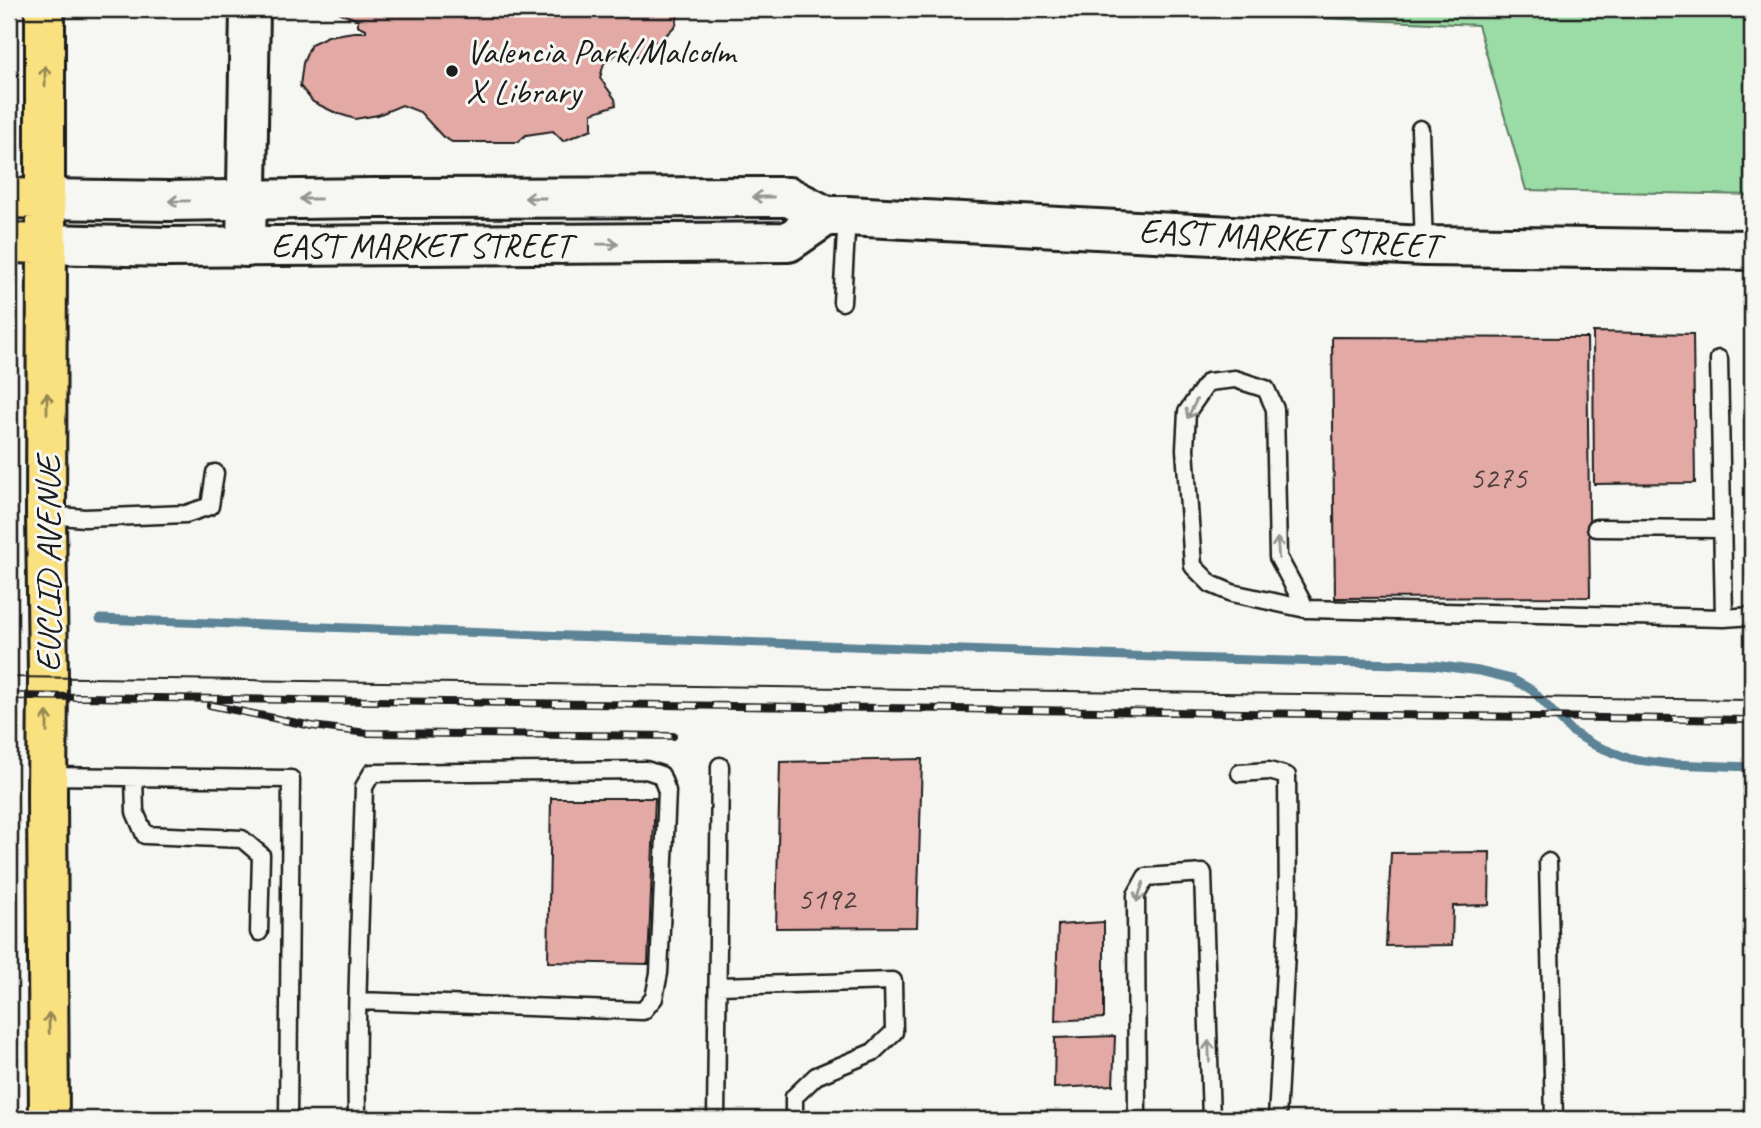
<svg xmlns="http://www.w3.org/2000/svg" width="1761" height="1128" font-family="Caveat,sans-serif">
<style>
.green{fill:#9bdca6;stroke:#5c7c61;stroke-width:2}
.lines{fill:none;stroke-linecap:round;stroke-linejoin:round}
.stream{stroke:#5b8496;stroke-width:9}
.building{fill:#e3a9a5;stroke:#1c1c1c;stroke-width:2}
.service-casing{stroke:#1c1c1c;stroke-width:21}
.tertiary-casing{stroke:#1c1c1c;stroke-width:44}
.secondary-casing{stroke:#1c1c1c;stroke-width:44}
.primary-casing{stroke:#1c1c1c;stroke-width:44}
.service{stroke:#f6f6f2;stroke-width:16}
.tertiary{stroke:#f6f6f2;stroke-width:38}
.secondary{stroke:#f6f6f2;stroke-width:38}
.primary{stroke:#fae180;stroke-width:38}
.tram{stroke:#1c1c1c;stroke-width:2}
.rail-casing{stroke:#1c1c1c;stroke-width:8}
.rail{stroke:#f6f6f2;stroke-width:5;stroke-dasharray:16;stroke-linecap:butt}
.oneway{stroke:#968853}
.oneway2{stroke:#949492}
.poi-dot{fill:#1c1c1c;stroke:#f6f6f2;stroke-width:2.5}
.labels{text-anchor:middle;dominant-baseline:central;stroke-width:6;stroke-linejoin:round;paint-order:stroke}
.number-label{font-size:32px;fill:#4e3f3e}
.poi-label{font-size:35px;fill:#1c1c1c;stroke:#f6f6f2;text-anchor:start}
.street-label{font-size:35px;fill:#1c1c1c;stroke:#f6f6f2}
</style>
<rect width="100%" height="100%" fill="#f6f6f2"/>
<filter id="ink" filterUnits="userSpaceOnUse"><feTurbulence type="fractalNoise" baseFrequency=".0143" numOctaves="2"/><feDisplacementMap in="SourceGraphic" scale="14" xChannelSelector="R" yChannelSelector="G"/><feConvolveMatrix kernelMatrix="1 2 1 2 8 2 1 2 1" color-interpolation-filters="sRGB"/></filter>
<g filter="url(#ink)">
<path class="green" d="M1114,9H1752V195L1526,190L1478,25Z"/>
<g class="lines">
<path class="stream" d="M100,619L1185,658L1434,665L1479,671L1512,679L1532,690L1571,731L1594,745L1630,759L1670,764L1752,767"/>
</g>
<path class="building" d="M341,9H679L676,25L660,41L648,43V56H622V50L604,63L600,78L615,99L616,105L592,113V129L563,141L553,131L526,135L518,142H452L442,136L420,112L402,105L378,115L355,119L336,113L313,102L300,86L303,63L311,44L328,36L354,32H366V29L358,26V20L340,13Z
M1593,332L1693,334L1695,483L1594,484Z
M1332,337L1587,338L1590,597L1335,598Z
M922,759L917,927L776,928L780,762Z
M551,798H655L648,964L548,962Z
M1490,852L1489,905L1453,906L1452,945L1386,946L1391,853Z
M1104,922V1018L1055,1021L1058,925Z
M1115,1036L1113,1085L1054,1088L1055,1038Z"/>
<g class="lines">
<defs>
<path id="service" d="M1420,129L1424,246
M842,302L847,216
M1719,359L1724,618
M46,515L85,518L186,514L210,506L215,473
M1596,528L1722,529
M1306,609L1278,557L1275,409L1266,389L1235,379L1208,382L1187,412L1185,449L1193,566L1211,584L1232,593L1306,609L1724,618L1752,616
M1240,773L1269,771L1287,776L1288,915L1277,1119
M47,776L291,779L288,1119
M134,777L135,812L145,835L242,839L261,855L259,932
M1548,862L1554,1119
M719,986L893,981L894,1032L873,1052L816,1076L794,1097V1119
M357,1119C355,1009 361,898 364,787L372,773L646,770L661,775L667,791L659,973L654,998L643,1011L358,1001
M716,1119L720,766
M1137,1119L1136,895L1146,877L1203,873L1211,1119"/>
<path id="tertiary" d="M246,247L250,9"/>
<path id="secondary" d="M45,199L169,201L373,198L789,197L826,216H847L1424,246L1752,250
M47,244L166,247L788,242L826,216"/>
<path id="primary" d="M45,9V199L47,244L46,515L48,677L47,795L49,1119
M9,198L45,199
M9,243L47,244"/>
</defs>
<use href="#service" class="service-casing"/>
<use href="#tertiary" class="tertiary-casing"/>
<use href="#secondary" class="secondary-casing"/>
<use href="#primary" class="primary-casing"/>
<use href="#service" class="service"/>
<use href="#tertiary" class="tertiary"/>
<use href="#secondary" class="secondary"/>
<use href="#primary" class="primary"/>
<path class="tram" d="M9,677L1752,700"/>
<defs>
<path id="rail" d="M9,696L1752,720
M210,705L312,726L367,733L673,736"/>
</defs>
<use href="#rail" class="rail-casing"/>
<use href="#rail" class="rail"/>
</g>
<defs><path id="oneway-shaft" d="M-6 0H5M1.5-3L5.5 0L1.5 3" fill="none" stroke-width="1.6" stroke-linecap="round" stroke-linejoin="round" transform="scale(1.75)"/></defs>
<g class="oneway">
<use href="#oneway-shaft" transform="translate(45 76) rotate(-90)"/>
<use href="#oneway-shaft" transform="translate(47 403) rotate(-90)"/>
<use href="#oneway-shaft" transform="translate(47 722) rotate(-90)"/>
<use href="#oneway-shaft" transform="translate(49 1023) rotate(-91)"/>
</g>
<g class="oneway2">
<use href="#oneway-shaft" transform="translate(763 197) rotate(180)"/>
<use href="#oneway-shaft" transform="translate(535 198) rotate(180)"/>
<use href="#oneway-shaft" transform="translate(310 199) rotate(180)"/>
<use href="#oneway-shaft" transform="translate(179 201) rotate(179)"/>
<use href="#oneway-shaft" transform="translate(608 244) rotate(-1)"/>
<use href="#oneway-shaft" transform="translate(1192 409) rotate(116)"/>
<use href="#oneway-shaft" transform="translate(1278 548) rotate(-94)"/>
<use href="#oneway-shaft" transform="translate(1140 892) rotate(109)"/>
<use href="#oneway-shaft" transform="translate(1209 1051) rotate(-92)"/>
</g>
</g>
<circle class="poi-dot" cx="452" cy="71" r="7"/>
<g class="labels">
<g class="number-label">
<text x="1498" y="477">5275</text>
<text x="826" y="898">5192</text>
</g>
<g class="poi-label">
<text x="466" y="51">Valencia Park/Malcolm<tspan x="466" dy="40">X Library</tspan></text>
</g>
<g class="street-label">
<text transform="translate(1289 238) rotate(3)">EAST MARKET STREET</text>
<text x="421" y="245">EAST MARKET STREET</text>
<text transform="translate(48 564) rotate(-90)">EUCLID AVENUE</text>
</g>
</g>
<rect width="1761" height="1128" fill="none" stroke="#f6f6f2" stroke-width="35"/>
<rect x="18" y="18" width="1726" height="1093" fill="none" stroke="#1c1c1c" stroke-width="2.5" filter="url(#ink)"/>
</svg>
